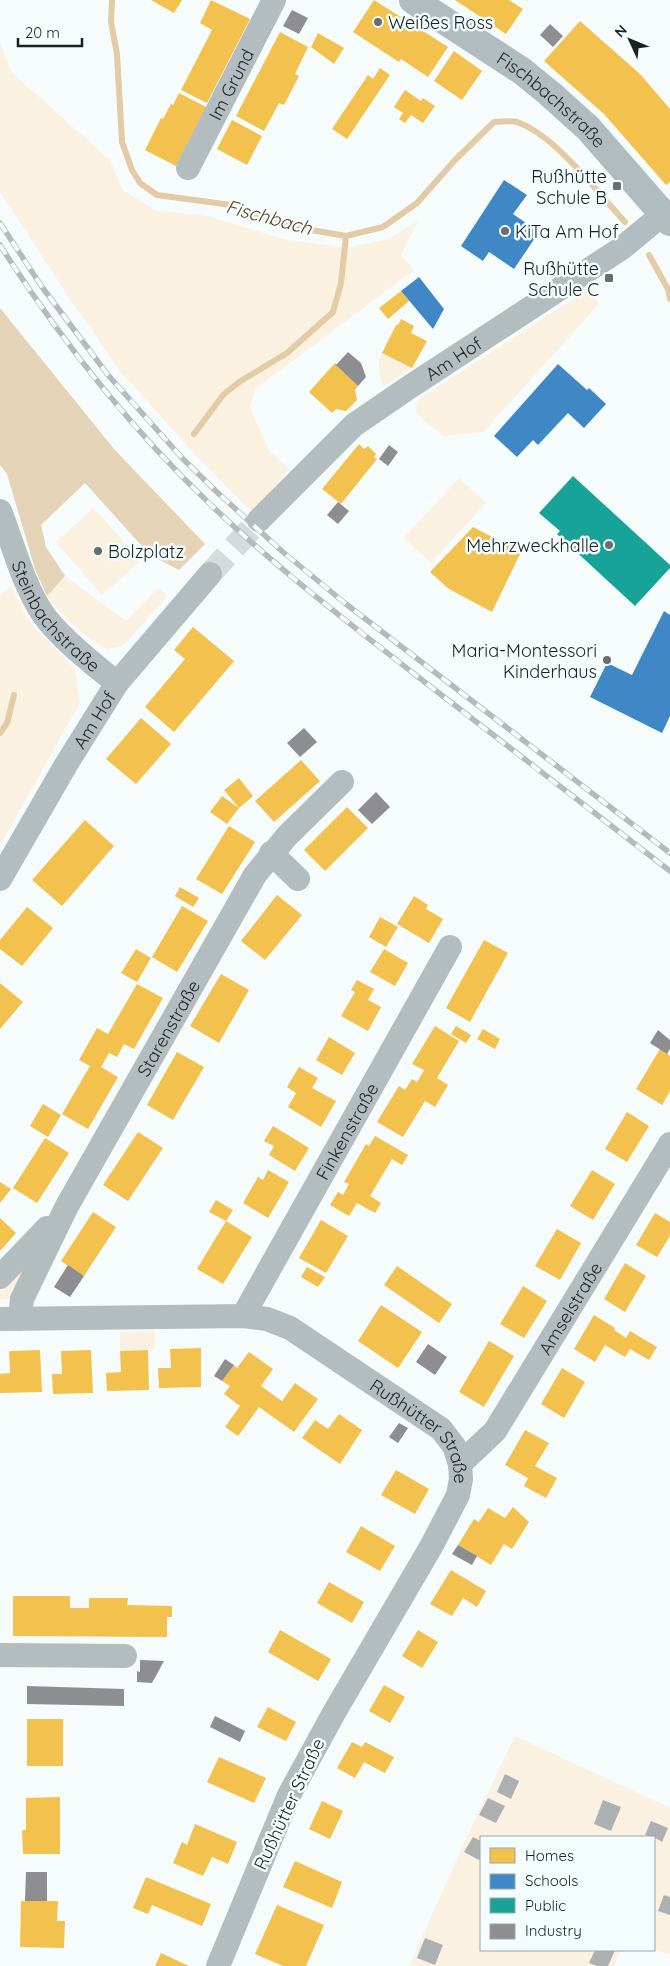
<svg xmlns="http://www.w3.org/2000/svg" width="670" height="1966" font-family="Quicksand,sans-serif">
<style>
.green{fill:#faf1e1}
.forest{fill:#e4d3b6}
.homes{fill:#f2c14e}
.schools{fill:#3f88c5}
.public{fill:#17a398}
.industry{fill:#8d8d92}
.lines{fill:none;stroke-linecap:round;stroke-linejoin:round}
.stream{stroke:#e2cba5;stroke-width:6}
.building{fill:#acb0b1}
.street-tunnel{stroke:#d5dadb;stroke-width:24;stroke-dasharray:24 12;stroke-linecap:butt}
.street{stroke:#b3bdbf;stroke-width:24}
.secondary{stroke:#b0bcbe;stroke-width:28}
.rail-casing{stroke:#b5bbbc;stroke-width:5.5}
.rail{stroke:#f3fdff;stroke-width:4;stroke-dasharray:11;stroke-linecap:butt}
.poi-dot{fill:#696d6e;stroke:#f3fdff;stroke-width:2}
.labels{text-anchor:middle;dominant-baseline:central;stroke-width:5;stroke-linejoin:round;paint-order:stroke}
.poi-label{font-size:18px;fill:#1d2021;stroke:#f3fdff;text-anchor:end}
.street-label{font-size:18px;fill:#1d2021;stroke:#f3fdff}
.water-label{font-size:19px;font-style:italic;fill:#5e451b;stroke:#f3fdff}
</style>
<rect width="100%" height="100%" fill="#f6fbfc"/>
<path class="green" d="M0,43L12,73L110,160L123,190L156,211L204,215L283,239L346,248L388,239L418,221L401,255L414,270L255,389L250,408L269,451L289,469L254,514L191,450L120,371L70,299L0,192Z
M587,290L592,293L599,304L483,432L443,436L416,413L417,402L422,397Z
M382,353L412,368L383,387C379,374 376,366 382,353Z
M459,478L486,503L431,563L404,538Z
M94,508L140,561L102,595L56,542Z
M65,576L126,621L158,588L167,596L128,641L121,646L107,649C81,634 65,619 47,596Z
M12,587L25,614L35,628L75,669L80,703L0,845V595Z
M37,1246L14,1294L9,1299H0V1285Z
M155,1331V1349L120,1351V1332Z
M515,1736L670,1808V1955L654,1949V1837H481V1950H621L614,1966H409L468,1834Z"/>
<path class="forest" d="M0,308L114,449L205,544L179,570L150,555L85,483L41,525L46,547L65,576L47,596L35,569L7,474L0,465Z"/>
<path class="homes" d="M151,0H182L174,13Z
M211,0L250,19L207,103L181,90L212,30L200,23Z
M374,0L448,47L428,77L401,59L399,62L353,32Z
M455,0H509L523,9L506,34Z
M580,21L640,74L670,109V182L666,185L604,114L544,61Z
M280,32L308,47L295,74L299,76L284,105L279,103L264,131L236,116Z
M318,33L344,48L334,64L311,47Z
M454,51L482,71L462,100L434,81Z
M380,68L390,75L347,139L332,129L368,75L373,79Z
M405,90L421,101L423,98L435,106L423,123L411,115L405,123L399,119L403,113L394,107Z
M179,93L206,107L176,166L145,150L161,118L163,119L171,104L173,105Z
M232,120L262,136L247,165L217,149Z
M401,291L409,301L388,319L379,308Z
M401,319L414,326L411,333L427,341L412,368L382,353L396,325H398Z
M335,363L358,386L355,390L357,400L346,411L336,409L332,413L309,392Z
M359,444L364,449L368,446L376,454L374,457L377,459L341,504L322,489Z
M473,527L521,552L492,612L449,589L430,572Z
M193,627L234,661L174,732L145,707L185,659L174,650Z
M141,718L171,744L136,784L106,759Z
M301,760L320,781L274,822L255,801Z
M239,778L253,796L239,808L227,824L210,812L222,796L239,808L224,790Z
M347,807L368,828L325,871L304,850Z
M85,820L114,846L62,906L32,880Z
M229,826L255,842L222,894L196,879Z
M180,887L199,898L193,907L175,896Z
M277,895L302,915L265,960L241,941Z
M414,896L428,905L426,909L443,919L429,943L397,924Z
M182,906L208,921L177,972L152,957Z
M27,907L53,928L22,966L0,949V940Z
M380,917L398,927L386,947L369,937Z
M484,940L508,953L470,1022L446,1008Z
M136,949L151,958L137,982L121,973Z
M384,949L408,963L395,986L370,972Z
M221,974L249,990L219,1043L190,1026Z
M357,980L374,989L368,1000L381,1007L368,1031L341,1016L355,992L351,990Z
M0,983L23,1002L0,1029Z
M137,984L163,998L134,1049L124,1044L117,1057L109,1053L101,1067L118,1077L88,1129L62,1114L90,1066L79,1060L97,1028L108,1034Z
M435,1026L459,1041L437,1078L448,1085L435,1107L425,1101L403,1137L377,1122L399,1086L405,1090L412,1079L417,1082L424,1070L412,1064Z
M456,1026L471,1035L466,1043L451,1034Z
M483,1029L500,1039L495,1049L477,1039Z
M329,1037L355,1053L342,1075L316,1060Z
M660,1049L670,1056V1091L662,1105L636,1089Z
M177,1052L204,1067L173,1120L147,1105Z
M299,1067L318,1078L312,1088L336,1101L321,1127L288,1107L296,1093L287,1087Z
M43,1104L61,1115L48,1137L30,1126Z
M627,1112L649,1126L627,1162L605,1149Z
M273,1126L309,1148L295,1171L269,1155L274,1146L264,1141Z
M138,1132L163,1148L128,1201L103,1185Z
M375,1136L408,1155L402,1165L392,1159L370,1196L381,1203L375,1213L357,1203L349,1216L330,1205L338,1192L343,1195L349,1184L344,1182L366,1144L369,1146Z
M45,1138L69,1153L37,1203L13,1188Z
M268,1170L289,1182L268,1218L243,1203L258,1177L263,1180Z
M592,1170L615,1184L593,1220L570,1206Z
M0,1182L11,1189L0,1203Z
M216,1200L233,1210L226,1221L209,1212Z
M93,1212L116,1227L84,1276L61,1261Z
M655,1213L670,1222V1236L657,1257L636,1245Z
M0,1218L16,1233L0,1251Z
M321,1220L348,1236L326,1273L299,1258Z
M226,1221L252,1237L223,1284L197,1269Z
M557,1229L581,1243L560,1280L535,1266Z
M625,1263L646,1276L625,1312L604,1299Z
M397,1266L452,1304L439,1323L384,1285Z
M307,1267L325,1277L318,1287L301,1277Z
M523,1286L547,1301L524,1338L500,1324Z
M381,1305L422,1332L398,1368L358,1341Z
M594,1315L615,1328L614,1330L626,1338L630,1331L657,1347L649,1360L630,1349L625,1357L605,1345L595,1362L574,1349Z
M489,1341L514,1356L484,1407L459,1392Z
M201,1348V1387L159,1388L158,1368H171L170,1349Z
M40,1350L42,1392L0,1393V1374L10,1373L9,1351Z
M91,1350L93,1393L53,1394L52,1374H62L61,1351Z
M148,1350L149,1390L107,1391L106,1373L121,1372L120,1351Z
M249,1352L273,1369L261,1386L282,1401L295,1383L318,1399L294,1432L259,1407L238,1436L225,1427L240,1406L224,1394L230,1386L222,1381L234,1365L237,1368Z
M562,1368L585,1382L564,1418L541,1404Z
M339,1414L362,1430L340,1464L302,1438L315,1420L328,1429Z
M525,1430L549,1443L535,1466L557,1478L546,1498L524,1486L528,1478L505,1465Z
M396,1470L429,1489L415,1514L381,1495Z
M513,1507L529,1522L512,1549L504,1544L491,1565L458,1545L474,1519L479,1522L488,1508L505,1518Z
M361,1526L395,1546L380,1571L346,1552Z
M451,1570L486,1591L477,1607L463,1598L452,1616L430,1604Z
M329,1582L364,1602L352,1623L317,1603Z
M13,1596H70V1608H89V1598H128L127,1605L172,1606V1617H167V1637L13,1636Z
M280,1630L331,1659L318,1681L268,1652Z
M418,1630L438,1642L422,1668L402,1656Z
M384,1685L405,1697L390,1723L369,1711Z
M268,1707L296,1722L286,1741L257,1727Z
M27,1719H63V1766H27Z
M352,1742L362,1747L365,1742L394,1757L385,1773L364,1762L355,1778L337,1768Z
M219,1757L266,1778L254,1803L207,1782Z
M60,1797V1854H23L22,1830H26V1798Z
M322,1801L343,1811L330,1839L309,1829Z
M195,1824L237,1842L228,1864L212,1857L203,1876L173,1863L182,1842L187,1845Z
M295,1861L342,1882L332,1908L283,1887Z
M146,1877L211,1904L202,1926L152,1905L148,1914L133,1908Z
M21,1901H58L57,1921H65L64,1948L20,1947Z
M277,1905L324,1925L306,1966H283L255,1954Z
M161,1953L189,1966H155Z"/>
<path class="schools" d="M504,180L527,195L513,214L539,232L514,269L489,252L483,261L461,246Z
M419,277L444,309L433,329L401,291Z
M558,364L587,390L589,388L606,404L584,428L568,413L538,445L533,440L517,457L494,436Z
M664,611L670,615V716L662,733L590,697L607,663L632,675Z"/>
<path class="public" d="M573,476L670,565V568L635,606L557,534L560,531L539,513Z"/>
<path class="industry" d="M292,10L308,18L299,34L283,26Z
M550,24L563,36L553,47L540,35Z
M348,352L361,363L366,377L358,386L336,365Z
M389,445L398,452L388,466L379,459Z
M338,502L349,511L338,524L327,515Z
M304,728L317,742L300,757L287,743Z
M376,792L390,807L372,824L358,810Z
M658,1030L670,1040V1049L667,1054L650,1043Z
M68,1265L84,1276L70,1297L54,1287Z
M428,1344L447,1357L435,1375L416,1362Z
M225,1359L234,1365L222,1381L214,1376Z
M399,1423L408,1428L398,1443L389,1437Z
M458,1545L477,1556L472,1565L452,1554Z
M140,1660L164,1661L152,1683L137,1682V1671L140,1672Z
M27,1686L124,1689V1706L27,1704Z
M215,1716L245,1731L240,1742L210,1727Z
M26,1872H47V1901H25Z"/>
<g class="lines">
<path class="stream" d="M112,0L111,22L117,54L122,142L132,170L140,183L157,195L231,205L288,226L346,236L383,227L417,203L455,160L494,122C501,122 510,120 517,122C555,135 597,192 625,222
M649,255L668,289L670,299
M194,434L223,395L239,382L287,353L333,312L341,283L346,236
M0,733L7,723L14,695"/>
</g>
<path class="building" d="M505,1774L519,1781L511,1799L497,1792Z
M488,1798L505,1806L496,1823L479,1815Z
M603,1800L621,1807L611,1831L594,1824Z
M651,1821L668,1828L662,1842L654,1837L645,1835Z
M473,1837L481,1841V1856L479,1860L464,1852Z
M664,1895L670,1897V1915L658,1911Z
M425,1938L443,1945L435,1965L417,1958Z
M595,1950H615L608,1966H597L589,1963Z"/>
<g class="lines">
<path class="street-tunnel" d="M210,574L259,520"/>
<g class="street">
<path id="s1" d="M188,168L274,0"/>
<path id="s2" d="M0,511C13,544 22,581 41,611C56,635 94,665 117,683"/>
<path id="s3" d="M259,520L354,425L408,388L622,248L663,214"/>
<path d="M271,853L298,879"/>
<path id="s4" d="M0,879L67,763L117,683L210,574"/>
<path d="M0,1277L47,1228"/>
<path id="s5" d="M243,1316L450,947"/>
<path id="s6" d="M0,1319L243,1316L267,1319L290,1328L441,1429L454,1446L460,1464L461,1479L458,1495L432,1545L335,1711L289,1795L218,1966"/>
<path id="s7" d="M20,1319L22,1299L67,1206L255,875L287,836L342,782"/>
<path id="s8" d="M460,1464L495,1431L670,1144"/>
<path d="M0,1655L125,1656"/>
</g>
<path class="secondary" id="s9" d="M413,0L522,71L549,93L588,128L670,222"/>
<defs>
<path id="rail" d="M0,223L42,287L108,375L183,459L219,494L283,552L346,604L670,853
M0,245C60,339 129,427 210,504C273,565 344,619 413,673C498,739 584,805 670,871"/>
</defs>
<use href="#rail" class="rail-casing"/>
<use href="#rail" class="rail"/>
</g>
<g class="poi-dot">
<circle cx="378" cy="22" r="5"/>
<rect x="612" y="181" width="10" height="10" rx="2.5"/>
<circle cx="505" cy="231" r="5"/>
<rect x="604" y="273" width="10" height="10" rx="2.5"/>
<circle cx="609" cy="545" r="5"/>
<circle cx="98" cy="551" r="5"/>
<circle cx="607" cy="660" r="5"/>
</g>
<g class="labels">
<g class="poi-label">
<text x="388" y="22" text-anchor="start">Weißes Ross</text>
<text x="607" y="176">Rußhütte<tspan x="607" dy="21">Schule B</tspan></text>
<text x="515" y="231" text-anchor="start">KiTa Am Hof</text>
<text x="599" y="268">Rußhütte<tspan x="599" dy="21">Schule C</tspan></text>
<text x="599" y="545">Mehrzweckhalle</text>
<text x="108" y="551" text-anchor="start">Bolzplatz</text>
<text x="597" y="650">Maria-Montessori<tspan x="597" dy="21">Kinderhaus</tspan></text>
</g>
<g class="street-label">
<text stroke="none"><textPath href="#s1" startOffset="94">Im Grund</textPath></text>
<text stroke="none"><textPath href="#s9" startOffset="171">Fischbachstraße</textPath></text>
<text stroke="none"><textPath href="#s3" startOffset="254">Am Hof</textPath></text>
<text stroke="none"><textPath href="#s2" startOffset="121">Steinbachstraße</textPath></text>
<text stroke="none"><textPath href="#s4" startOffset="185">Am Hof</textPath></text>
<text stroke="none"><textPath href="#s7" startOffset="328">Starenstraße</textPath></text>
<text stroke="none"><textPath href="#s5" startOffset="212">Finkenstraße</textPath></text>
<text stroke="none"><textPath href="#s8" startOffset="192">Amselstraße</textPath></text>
<text stroke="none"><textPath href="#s6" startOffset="462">Rußhütter Straße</textPath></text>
<text transform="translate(289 1804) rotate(-65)">Rußhütter Straße</text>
</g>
<g class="water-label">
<text transform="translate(269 217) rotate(15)">Fischbach</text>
</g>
</g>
<rect x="480" y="1836" width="175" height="115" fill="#f3fdff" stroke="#9da5a6"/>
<rect x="490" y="1848" width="25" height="15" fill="#f2c14e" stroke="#9da5a6"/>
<text x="525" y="1861" font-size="15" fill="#1d2021">Homes</text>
<rect x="490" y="1874" width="25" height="15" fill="#3f88c5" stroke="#9da5a6"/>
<text x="525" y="1886" font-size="15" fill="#1d2021">Schools</text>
<rect x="490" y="1898" width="25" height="15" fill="#17a398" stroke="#9da5a6"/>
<text x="525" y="1911" font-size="15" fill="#1d2021">Public</text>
<rect x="490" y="1924" width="25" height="15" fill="#8d8d92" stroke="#9da5a6"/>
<text x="525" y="1936" font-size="15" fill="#1d2021">Industry</text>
<g transform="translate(630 40) rotate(314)" stroke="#f3fdff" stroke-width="4" paint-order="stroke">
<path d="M0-4L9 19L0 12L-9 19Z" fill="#1d2021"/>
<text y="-8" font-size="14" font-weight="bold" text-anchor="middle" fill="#1d2021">N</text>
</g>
<path d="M18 38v8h64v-8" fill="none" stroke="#1d2021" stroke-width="2.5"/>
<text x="25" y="38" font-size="15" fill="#1d2021" stroke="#f3fdff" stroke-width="4" paint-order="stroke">20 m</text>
</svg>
